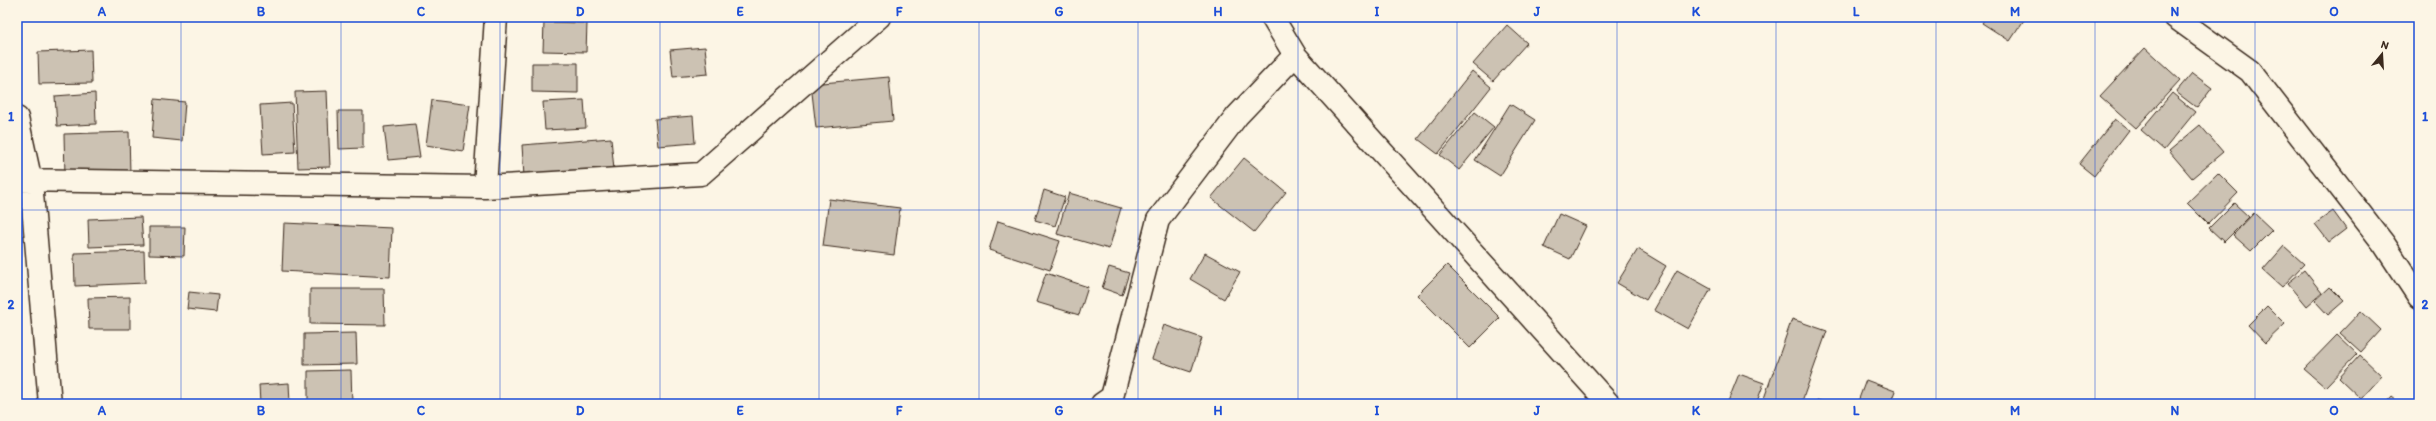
<svg xmlns="http://www.w3.org/2000/svg" width="2436" height="421" font-family="Itim,sans-serif">
<style>
.building{fill:#ccc2b3;stroke:#3b2a1e}
.lines{fill:none;stroke-linecap:round;stroke-linejoin:round}
.street-casing{stroke:#3b2a1e;stroke-width:25}
.street{stroke:#fcf5e5;stroke-width:22}
.grid{fill:none;stroke:#1d4ed8;stroke-width:1;stroke-opacity:0.55}
.neatline{fill:none;stroke:#1d4ed8;stroke-width:1.5}
.grid-label{font-size:13px;text-anchor:middle;font-weight:bold;fill:#1d4ed8}
</style>
<rect width="100%" height="100%" fill="#fcf5e5"/>
<filter id="ink" filterUnits="userSpaceOnUse"><feTurbulence type="fractalNoise" baseFrequency=".025" numOctaves="2"/><feDisplacementMap in="SourceGraphic" scale="8" xChannelSelector="R" yChannelSelector="G"/><feConvolveMatrix kernelMatrix="1 2 1 2 8 2 1 2 1" color-interpolation-filters="sRGB"/></filter>
<g filter="url(#ink)">
<path class="building" d="M1986,17H2026L2010,41L1982,23Z
M544,22L587,23L586,52L543,51Z
M1507,25L1527,43L1493,81L1473,64Z
M705,47L708,74L673,77L670,50Z
M2145,48L2180,80L2136,128L2100,96Z
M91,50L92,83L39,84L38,52Z
M532,63H578V93L532,92Z
M1472,71L1491,87L1438,154L1418,139Z
M2192,73L2212,88L2197,108L2176,92Z
M889,77L893,121L816,128L811,84Z
M327,91L330,167L298,168L295,92Z
M95,93L96,124L57,126L55,96Z
M2172,93L2195,112L2164,150L2141,130Z
M155,99L185,102L182,141L152,138Z
M432,100L470,105L463,151L426,145Z
M584,100L586,128L545,130L543,102Z
M292,103L295,152L263,154L260,105Z
M1510,104L1535,120L1500,176L1475,160Z
M338,111H363V148L339,149Z
M1475,112L1494,127L1459,170L1440,155Z
M693,116L695,143L658,146L655,119Z
M2115,119L2129,130L2094,176L2079,164Z
M415,124L420,157L388,160L384,127Z
M2200,125L2223,152L2192,178L2169,151Z
M129,132L130,174L65,176L64,134Z
M611,138L614,170L524,177L522,145Z
M1244,158L1286,192L1254,232L1211,198Z
M2218,173L2238,193L2208,224L2187,203Z
M1044,190L1065,197L1055,226L1035,220Z
M1069,193L1121,208L1109,249L1057,234Z
M829,199L900,208L894,255L823,246Z
M2234,203L2249,217L2224,242L2209,228Z
M2333,211L2346,229L2329,242L2315,224Z
M2254,213L2272,230L2251,251L2233,235Z
M1559,214L1586,226L1570,259L1544,247Z
M141,217L143,245L89,247L88,219Z
M998,221L1060,241L1050,270L989,250Z
M284,223L392,228L390,277L282,271Z
M149,227H185L184,256L149,255Z
M2284,246L2304,264L2282,287L2263,270Z
M1638,249L1666,266L1646,300L1617,283Z
M144,251L145,283L75,286L74,253Z
M1205,253L1240,272L1224,299L1190,279Z
M1447,265L1500,318L1470,348L1417,295Z
M1109,267L1129,273L1122,295L1102,288Z
M1677,270L1711,289L1688,329L1654,310Z
M2304,270L2322,293L2307,306L2288,283Z
M1046,273L1088,287L1079,315L1036,302Z
M2330,287L2344,301L2328,315L2315,301Z
M310,289H384L385,325L310,324Z
M189,292L218,295L216,312L187,309Z
M130,297V329H89L88,298Z
M2267,306L2285,324L2265,343L2248,325Z
M2361,311L2381,330L2361,352L2340,333Z
M1792,319L1827,331L1801,404H1762Z
M1164,325L1202,338L1191,372L1152,359Z
M356,333L357,364L304,365V334Z
M2337,335L2357,354L2325,387L2304,369Z
M2360,355L2382,376L2361,399L2339,378Z
M351,370L352,404H308V371Z
M1739,374L1764,383L1756,404H1727Z
M1866,380L1895,391L1890,404H1857Z
M289,383L290,404H260L259,385Z
M2391,397L2400,404H2385Z
M1817,400L1830,404H1816Z"/>
<g class="lines">
<defs>
<path id="street" d="M1272,17L1295,55L1609,404
M2175,17L2250,71L2384,244L2419,297
M17,118L31,182L50,404
M17,180L485,187L496,17
M485,187L701,174L879,17
M1102,404L1112,397L1158,220L1237,116L1295,55"/>
</defs>
<use href="#street" class="street-casing"/>
<use href="#street" class="street"/>
</g>
</g>
<path class="grid" d="M181,17V404M341,17V404M500,17V404M660,17V404M819,17V404M979,17V404M1138,17V404M1298,17V404M1457,17V404M1617,17V404M1776,17V404M1936,17V404M2095,17V404M2255,17V404M17,210H2419"/>
<rect width="2436" height="421" fill="none" stroke="#fcf5e5" stroke-width="44"/>
<g transform="translate(2382 54) rotate(18)" stroke="#fcf5e5" stroke-width="3" paint-order="stroke">
<path d="M0-3L7 15L0 10L-7 15Z" fill="#3b2a1e"/>
<text y="-6" font-size="11" font-weight="bold" text-anchor="middle" fill="#3b2a1e">N</text>
</g>
<rect x="22" y="22" width="2392" height="377" class="neatline"/>
<g class="grid-label">
<text x="102" y="16">A</text>
<text x="261" y="16">B</text>
<text x="421" y="16">C</text>
<text x="580" y="16">D</text>
<text x="740" y="16">E</text>
<text x="899" y="16">F</text>
<text x="1059" y="16">G</text>
<text x="1218" y="16">H</text>
<text x="1377" y="16">I</text>
<text x="1537" y="16">J</text>
<text x="1696" y="16">K</text>
<text x="1856" y="16">L</text>
<text x="2015" y="16">M</text>
<text x="2175" y="16">N</text>
<text x="2334" y="16">O</text>
<text x="11" y="121">1</text>
<text x="2425" y="121">1</text>
<text x="11" y="309">2</text>
<text x="2425" y="309">2</text>
<text x="102" y="415">A</text>
<text x="261" y="415">B</text>
<text x="421" y="415">C</text>
<text x="580" y="415">D</text>
<text x="740" y="415">E</text>
<text x="899" y="415">F</text>
<text x="1059" y="415">G</text>
<text x="1218" y="415">H</text>
<text x="1377" y="415">I</text>
<text x="1537" y="415">J</text>
<text x="1696" y="415">K</text>
<text x="1856" y="415">L</text>
<text x="2015" y="415">M</text>
<text x="2175" y="415">N</text>
<text x="2334" y="415">O</text>
</g>
</svg>
